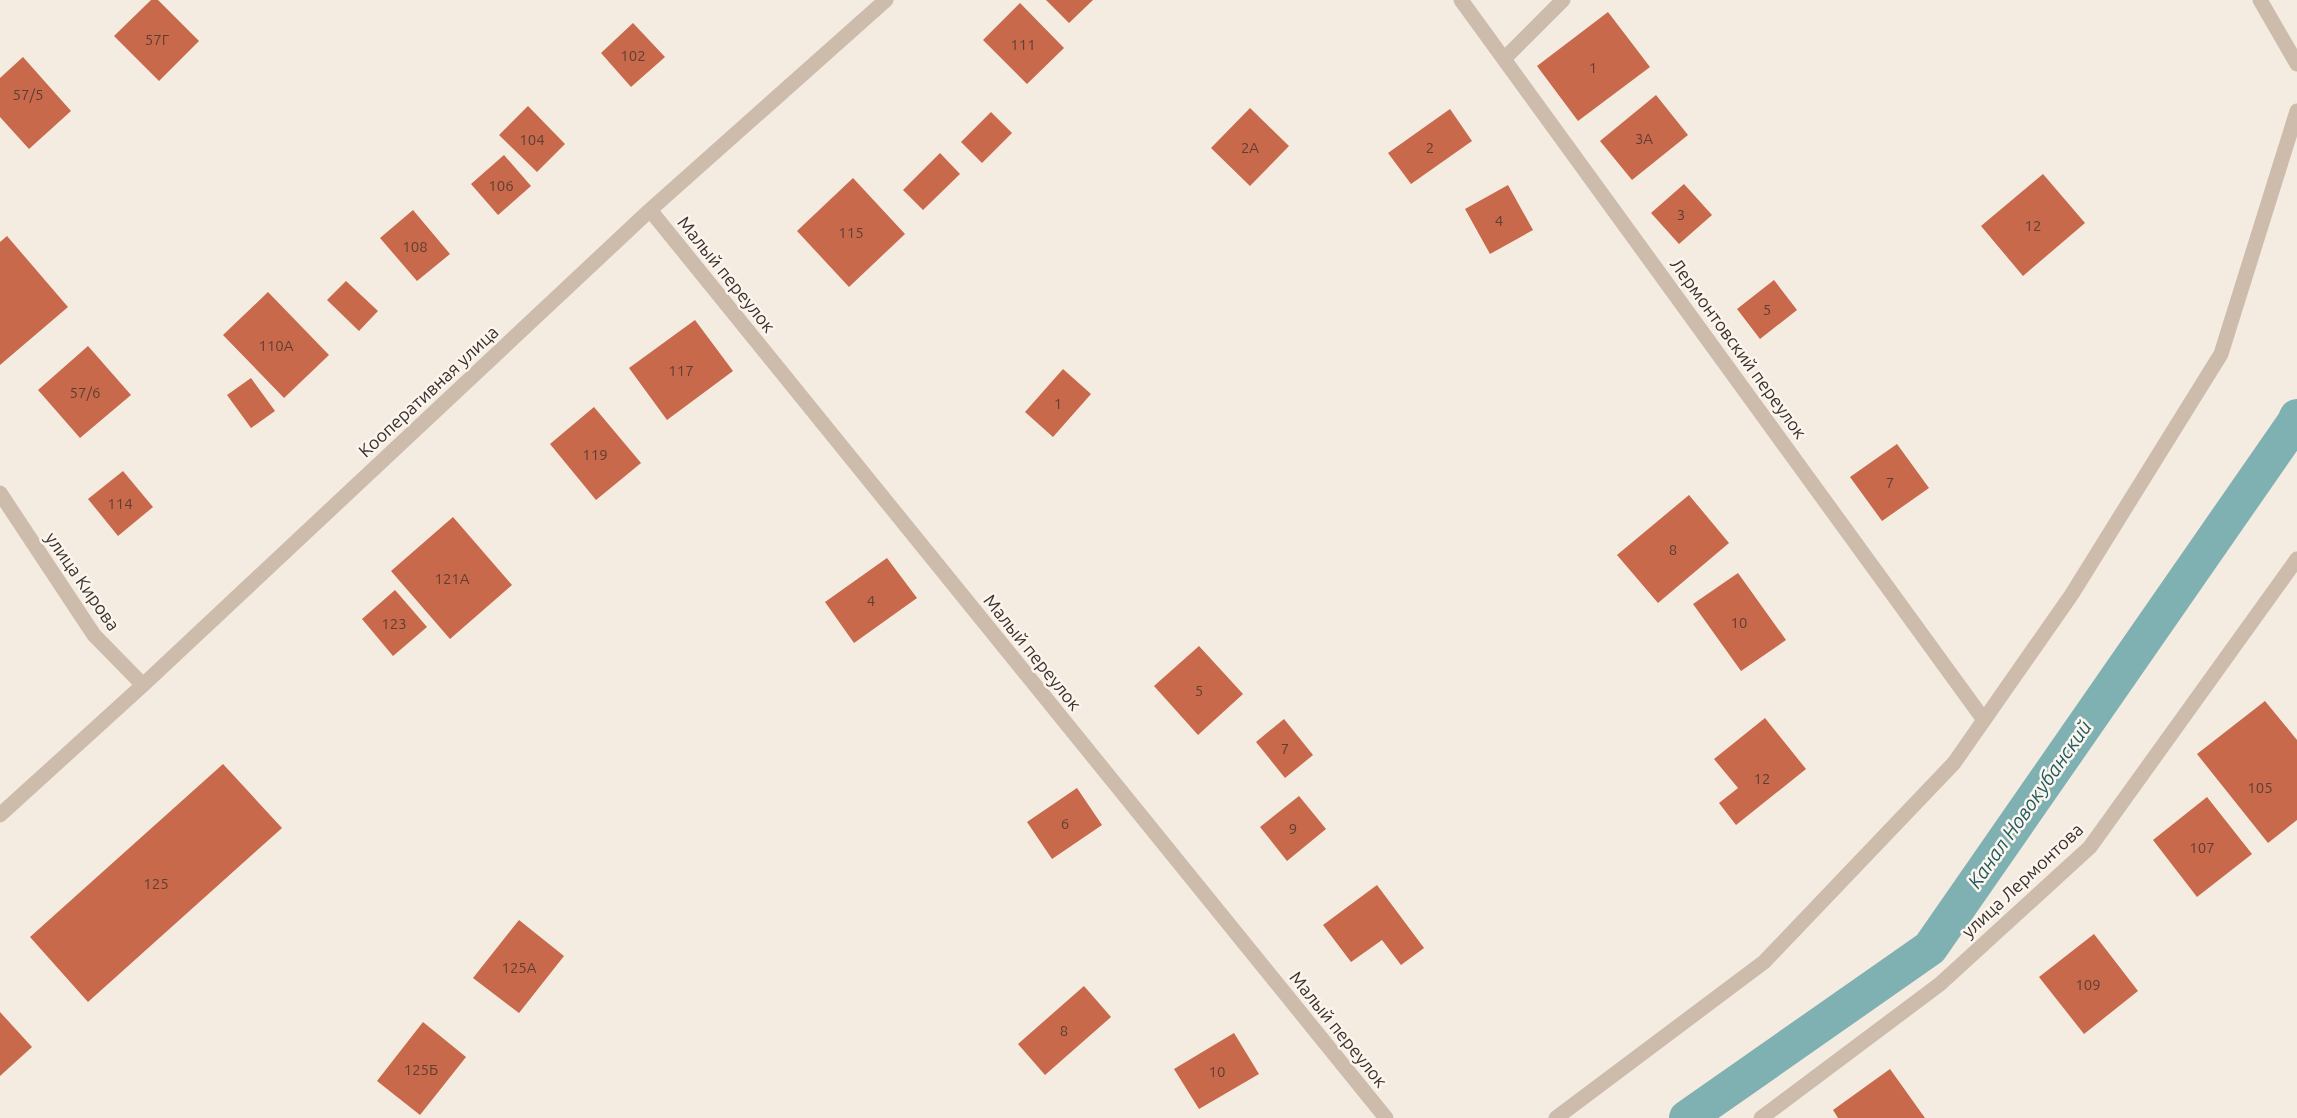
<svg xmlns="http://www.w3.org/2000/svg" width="2297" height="1118" font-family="Ubuntu,sans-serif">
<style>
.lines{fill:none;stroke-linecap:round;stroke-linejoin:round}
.canal{stroke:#7fb0b2;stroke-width:36}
.building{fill:#c8694b}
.service{stroke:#cdbbac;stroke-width:15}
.minor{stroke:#cdbbac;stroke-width:15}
.labels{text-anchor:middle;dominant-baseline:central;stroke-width:5;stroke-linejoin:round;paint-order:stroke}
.number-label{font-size:15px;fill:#5e3e33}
.street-label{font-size:18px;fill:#3b302b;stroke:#fbf5ee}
.water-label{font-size:20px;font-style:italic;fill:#1f5a5e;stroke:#fbf5ee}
</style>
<rect width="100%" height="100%" fill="#f4ebe1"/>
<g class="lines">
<path class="canal" d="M1687,1118L1930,948L2295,422L2297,417"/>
</g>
<path class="building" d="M151,0H158L199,41L159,81L114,36Z
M1046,0H1093L1069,23Z
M1020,3L1064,48L1027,84L983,40Z
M1608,12L1650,67L1578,121L1537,66Z
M633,23L665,57L631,87L601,53Z
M23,57L71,111L29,149L0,117V78Z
M1656,95L1688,135L1632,180L1600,141Z
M528,106L565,144L537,172L499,135Z
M1250,108L1289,146L1250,186L1211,148Z
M1450,109L1472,141L1411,184L1388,153Z
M991,112L1012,133L982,163L961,142Z
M940,153L960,174L923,210L903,190Z
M504,155L531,186L498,215L471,184Z
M2043,174L2085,223L2023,276L1981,226Z
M853,178L905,234L849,287L797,231Z
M1684,184L1712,215L1679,244L1651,213Z
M1508,185L1533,230L1490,254L1465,209Z
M413,210L450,254L417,281L380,238Z
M7,236L68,307L0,365V242Z
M1774,280L1797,310L1760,339L1737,309Z
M346,281L378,311L359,331L327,300Z
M268,292L329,355L284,398L223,335Z
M695,320L733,371L667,420L629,368Z
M88,346L131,395L80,438L38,390Z
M1063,369L1091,394L1053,437L1025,412Z
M251,378L275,411L251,428L227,395Z
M594,407L641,463L596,500L550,444Z
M1897,444L1929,488L1882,521L1850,477Z
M123,471L153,507L118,536L88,499Z
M1689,495L1729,543L1658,603L1617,555Z
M453,517L512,585L450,639L391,571Z
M887,558L917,598L854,643L825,602Z
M1738,573L1786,640L1741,671L1693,604Z
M395,590L427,627L393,656L362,619Z
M1199,646L1243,694L1198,735L1154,686Z
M2265,701L2297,740V820L2268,843L2197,754Z
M1765,718L1806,769L1736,825L1719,803L1738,788L1714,759Z
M1284,719L1313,755L1285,778L1256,742Z
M223,764L282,828L88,1002L30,937Z
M1077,788L1102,825L1052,859L1027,822Z
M1299,796L1326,829L1287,861L1260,827Z
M2207,797L2252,854L2197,897L2153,840Z
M1377,885L1424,948L1401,965L1382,940L1351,962L1323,925Z
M519,920L564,956L519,1013L473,978Z
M2094,934L2138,991L2084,1034L2039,977Z
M1084,986L1111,1017L1045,1075L1018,1044Z
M0,1012L32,1047L0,1076Z
M423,1022L466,1057L420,1115L377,1081Z
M1234,1033L1259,1074L1199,1109L1174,1069Z
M1890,1069L1925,1118H1838L1833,1110Z"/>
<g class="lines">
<path class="service" d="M1504,59L1563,0"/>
<path class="minor" d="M1461,0L1984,720
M2260,0L2297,64
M650,210L1386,1118
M0,493L94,635L143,685
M0,815L143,685L650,210L886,0
M1556,1118L1764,962L1954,763L2072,594L2221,354L2297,111
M1761,1118L1940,984L2090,847L2297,559"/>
</g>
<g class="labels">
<g class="number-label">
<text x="157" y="39">57Г</text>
<text x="1023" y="44">111</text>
<text x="633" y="55">102</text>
<text x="1593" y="67">1</text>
<text x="28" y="94">57/5</text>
<text x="1644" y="138">3А</text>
<text x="532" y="139">104</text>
<text x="1250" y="147">2А</text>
<text x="1430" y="147">2</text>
<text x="501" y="185">106</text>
<text x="1681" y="214">3</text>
<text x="1499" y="220">4</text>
<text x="2033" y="225">12</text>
<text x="851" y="232">115</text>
<text x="415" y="246">108</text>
<text x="1767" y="309">5</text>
<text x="276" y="345">110А</text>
<text x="681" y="370">117</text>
<text x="85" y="392">57/6</text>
<text x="1058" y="403">1</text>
<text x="595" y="454">119</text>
<text x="1890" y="482">7</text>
<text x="120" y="503">114</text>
<text x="1673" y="549">8</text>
<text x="452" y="578">121А</text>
<text x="871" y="600">4</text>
<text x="1739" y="622">10</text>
<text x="394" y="623">123</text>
<text x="1199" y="690">5</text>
<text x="1285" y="748">7</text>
<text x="1762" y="778">12</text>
<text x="2260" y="787">105</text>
<text x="1065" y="823">6</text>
<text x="1293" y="828">9</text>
<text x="2202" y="847">107</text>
<text x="156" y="883">125</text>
<text x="519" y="967">125А</text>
<text x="2088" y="984">109</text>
<text x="1064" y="1030">8</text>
<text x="421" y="1069">125Б</text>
<text x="1217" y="1071">10</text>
</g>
<g class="street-label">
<text transform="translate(727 274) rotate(51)">Малый переулок</text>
<text transform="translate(1739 348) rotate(54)">Лермонтовский переулок</text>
<text transform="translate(428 391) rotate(-43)">Кооперативная улица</text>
<text transform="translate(83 581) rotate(55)">улица Кирова</text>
<text transform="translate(1033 652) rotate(51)">Малый переулок</text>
<text transform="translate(2022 880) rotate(-43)">улица Лермонтова</text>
<text transform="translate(1339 1029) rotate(51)">Малый переулок</text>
</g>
<g class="water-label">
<text transform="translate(2029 804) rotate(-55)">Канал Новокубанский</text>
</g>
</g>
</svg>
